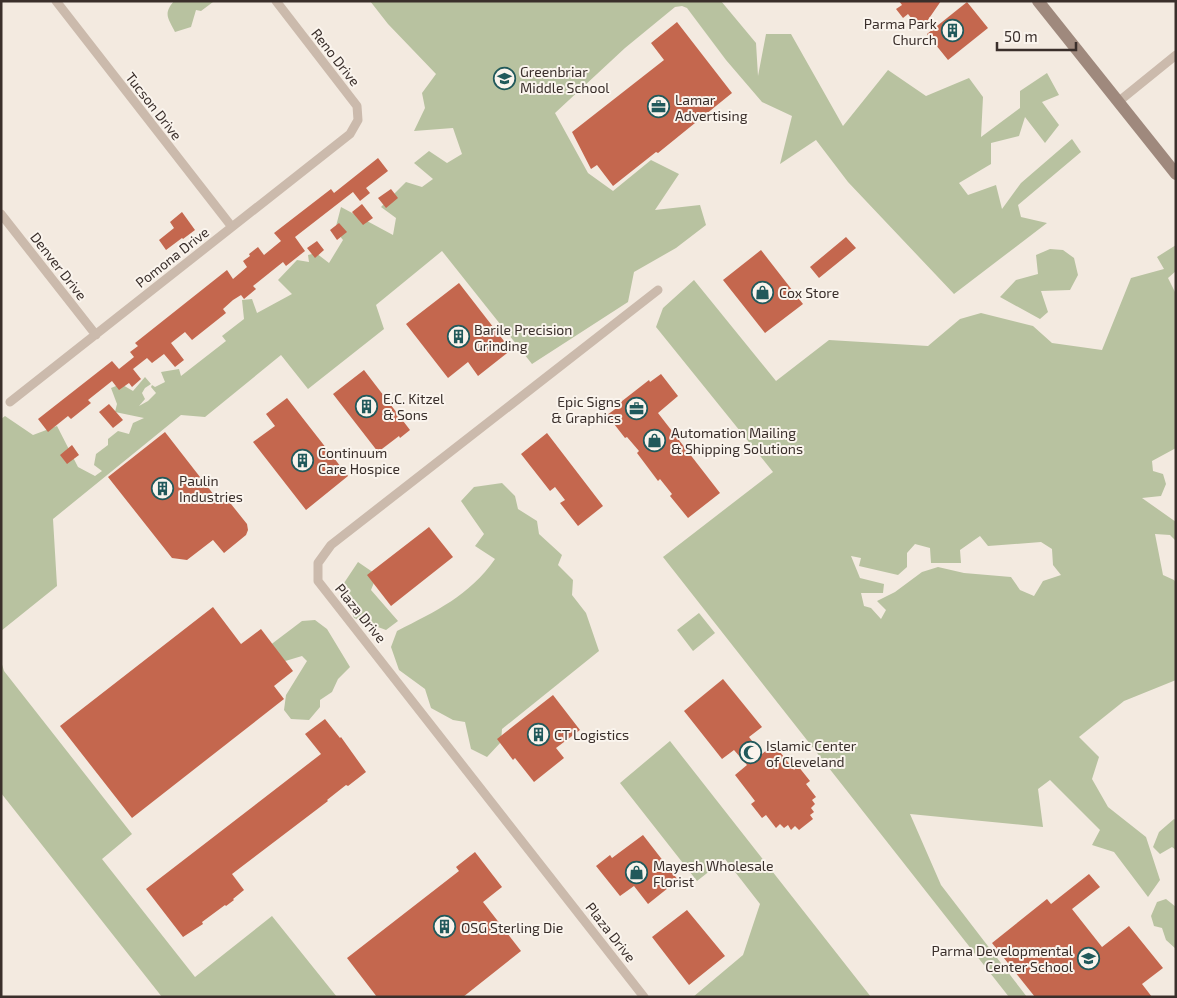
<svg xmlns="http://www.w3.org/2000/svg" width="1177" height="998" font-family="'Exo 2',sans-serif">
<style>
.green{fill:#b8c2a0;fill-rule:evenodd}
.building{fill:#c4674e}
.lines{fill:none;stroke-linecap:round;stroke-linejoin:round}
.street{stroke:#cbbaac;stroke-width:9}
.secondary{stroke:#9f897d;stroke-width:12}
.labels{text-anchor:middle;dominant-baseline:central;stroke-width:4;stroke-linejoin:round;paint-order:stroke}
.poi-label{font-size:14px;fill:#3a2f2b;stroke:#faf4ed;text-anchor:start}
.street-label{font-size:14px;fill:#3a2f2b;stroke:#faf4ed}
</style>
<rect width="100%" height="100%" fill="#f3eae0"/>
<path class="green" d="M174,1H213V2L201,11L196,10L191,27L175,32C168,18 163,14 174,1Z
M370,1H721L756,43L758,76L766,34H791L843,126L888,70L926,96L969,78L983,97L981,137L1020,108V91L1047,73L1059,95L1042,102L1059,125L1045,143L1025,117L1019,136L991,143V164L959,183L968,195L996,185L1002,209L1021,183L1072,139L1081,152L1018,205L1021,217L1047,223L954,294L848,182L816,140L780,164L792,116L762,102L726,60L687,8L682,6L675,7L625,48L555,113L588,173L613,191L651,160L679,174L655,210L700,205L706,225L676,248L634,272L628,302L532,364L442,251L376,305L384,329L308,389L281,355L205,417L181,415L53,519L57,586L1,631V419L5,416L33,435L57,426L78,467L95,476L102,471L94,465L96,454L108,445V439L118,431L129,434L133,423L144,418L115,412L117,404L111,388L121,384L133,391L145,377L151,384L145,388L142,393L145,399L139,406L148,401L156,393L151,387L152,385L155,387L165,382L161,372L179,369L181,376L226,341L222,336L244,319L242,300L252,299L257,313L292,294L278,280L297,260L309,262L308,255L316,253L329,263L343,240L335,230L341,207L393,235L396,218L381,207L406,182L422,187L433,179L414,163L429,151L447,163L462,154L453,128L414,131L425,108L422,93L436,74L388,24Z
M1176,245V271L1168,278L1176,294V448L1152,461L1153,471L1163,474L1166,484L1161,496L1142,498L1176,522V541L1170,535L1155,534L1163,575L1174,580L1176,583V680L1124,701L1079,737L1099,757L1092,779L1108,807L1146,837L1160,880L1148,897L1114,852L1092,845L1100,830L1050,780L1038,789L1043,827L910,814L941,885L1027,997H1009L663,557L773,472L656,327L663,308L694,280L776,381L829,340L928,346L960,319L981,313L1033,326L1052,343L1102,350L1131,278L1164,269L1157,257ZM980,536L988,546L1041,542L1052,549L1053,565L1061,575L1043,581L1034,596L1020,590L1011,577L964,573L938,567L922,572L895,592L877,601L886,610L881,619L871,608L864,606L861,593H883L884,584L860,578L851,556L861,558L859,566L898,575L907,567V553L915,544L930,548L931,563H961L960,550Z
M1050,249L1063,250L1074,258L1078,275L1070,290L1041,291L1048,312L1040,319L1000,297L1016,280L1038,274L1036,255Z
M502,483L515,496L518,509L537,521L539,534L562,555L558,565L573,580L572,595L586,613L599,651L502,729L501,742L487,757L471,749L465,722L453,720L431,708L425,689L399,670L391,647L397,631C436,611 469,596 495,559L475,546L484,534L461,501L474,487Z
M358,562L377,575L371,590L398,621L386,630L354,618L342,586Z
M699,613L715,633L693,651L677,630Z
M315,620L327,629L350,667L338,679L332,692L320,700V707L309,720L291,719L284,710L286,695L307,661L302,656L282,662L269,646L302,621Z
M1,661L4,671L132,834L102,859L195,977L272,916L337,997H162L1,793Z
M670,741L871,997H693L743,955L760,904L725,859L697,881L620,783Z
M1174,819L1176,820V850L1172,847L1160,854L1153,847L1159,832Z
M1166,899L1176,907V949L1166,940L1162,928L1154,926L1151,916L1157,902Z"/>
<path class="building" d="M899,1H941L921,30L908,14L903,18L896,9L902,5Z
M967,2L988,28L948,60L927,34Z
M677,22L732,93L658,153L656,152L613,186L597,165L591,169L572,132L664,60L651,43Z
M378,158L388,171L366,188L370,193L360,201L353,192L295,237L305,251L286,266L283,262L253,286L256,289L244,299L241,295L233,300L223,309L226,313L192,340L185,332L171,343L184,360L175,367L164,354L152,363L147,358L133,369L141,379L132,387L129,383L119,390L112,381L88,400L91,403L71,419L68,416L48,432L38,419L112,361L119,369L134,357L130,352L138,346L135,343L227,270L233,279L247,267L243,261L250,256L249,254L258,247L264,255L281,241L274,233L331,189L334,193Z
M391,189L398,198L386,208L378,198Z
M362,204L373,218L363,225L352,212Z
M182,212L195,230L183,239L182,238L166,250L159,240L174,228L170,222Z
M339,223L347,232L337,240L330,230Z
M846,237L856,248L819,278L810,267Z
M317,241L324,250L315,258L307,248Z
M761,250L803,304L765,333L723,280Z
M459,283L511,350L478,376L468,362L448,378L406,324Z
M364,370L410,430L400,438L399,436L378,452L333,394Z
M661,374L678,396L658,413L720,493L688,518L670,496L672,494L660,479L658,481L637,453L639,451L627,437L625,438L607,415L618,407L617,405L649,380L650,382Z
M287,398L348,476L306,510L253,442L275,426L266,414Z
M109,404L123,420L113,428L99,412Z
M165,432L221,504L227,499L247,524L248,530L246,535L224,553L213,540L187,560L172,558L108,477Z
M547,433L603,506L578,526L560,503L565,500L555,487L550,491L521,454Z
M72,445L79,455L67,464L60,455Z
M429,527L453,557L391,606L367,575Z
M213,607L241,644L261,629L293,671L274,686L284,699L132,818L60,726Z
M723,679L762,727L749,737L762,754L774,744L794,770L798,766L810,781L806,784L816,797L812,800L815,804L811,808L814,812L810,815L813,819L799,830L795,826L791,830L788,825L784,828L780,824L776,828L766,815L762,818L751,804L755,801L735,775L747,765L734,750L722,759L684,711Z
M553,695L580,730L556,748L564,758L534,782L515,758L513,760L497,739Z
M325,719L340,738L341,737L366,772L348,786L346,785L327,800L328,801L232,874L244,890L233,899L234,900L226,906L225,905L202,922L203,924L183,937L146,889L321,754L305,734Z
M643,835L678,880L648,904L634,886L620,896L596,866L610,855L612,858Z
M475,852L502,887L483,902L521,951L463,997H377L347,958L459,871L456,867Z
M1089,874L1100,887L1072,909L1102,947L1129,926L1163,968L1142,984L1152,997H1035L992,943L1047,899L1051,904Z
M687,910L725,956L689,985L652,937Z"/>
<g class="lines">
<path class="street" d="M56,1L232,227
M1118,102L1176,55
M1,214L96,335
M10,402L350,134L358,120L357,106L276,1
M644,997L318,581V563L331,545L658,290"/>
<path class="secondary" d="M1038,1L1176,174"/>
</g>
<defs>
<symbol id="building-ring" viewBox="-11 -11 22 22"><circle r="9.5" fill="#faf4ed" stroke="#21595b" stroke-width="1.5"/><path d="M-4-6H4V6H1V3H-1V6H-4ZM-2.5-4.3h1.7v1.8h-1.7ZM.8-4.3h1.7v1.8H.8ZM-2.5-1h1.7V.8h-1.7ZM.8-1h1.7V.8H.8Z" fill="#21595b"/></symbol>
<symbol id="school-ring" viewBox="-11 -11 22 22"><circle r="9.5" fill="#faf4ed" stroke="#21595b" stroke-width="1.5"/><path d="M0-5L7-2L0 1L-7-2ZM-4 1L0 2.5L4 1V4Q0 6-4 4Z" fill="#21595b"/></symbol>
<symbol id="office-ring" viewBox="-11 -11 22 22"><circle r="9.5" fill="#faf4ed" stroke="#21595b" stroke-width="1.5"/><path d="M-6-3h4V-5.5h4V-3h4V5H-6ZM-1-4.5V-3h2v-1.5ZM-6 0V1H6V0Z" fill="#21595b"/></symbol>
<symbol id="shop-ring" viewBox="-11 -11 22 22"><circle r="9.5" fill="#faf4ed" stroke="#21595b" stroke-width="1.5"/><path d="M-5-2.5h2.3a2.7 3.5 0 0 1 5.4 0H5L5.5 6h-11ZM-1.5-2.5h3a1.5 2.3 0 0 0-3 0Z" fill="#21595b"/></symbol>
<symbol id="mosque-ring" viewBox="-11 -11 22 22"><circle r="9.5" fill="#faf4ed" stroke="#21595b" stroke-width="1.5"/><path d="M3.5-4.9A6 6 0 1 0 3.5 4.9A5 5 0 1 1 3.5-4.9Z" fill="#21595b"/></symbol>
</defs>
<g fill-rule="evenodd">
<use href="#building-ring" x="940" y="18" width="25" height="25"/>
<use href="#school-ring" x="492" y="66" width="25" height="25"/>
<use href="#office-ring" x="646" y="94" width="25" height="25"/>
<use href="#shop-ring" x="750" y="280" width="25" height="25"/>
<use href="#building-ring" x="446" y="324" width="25" height="25"/>
<use href="#building-ring" x="354" y="394" width="25" height="25"/>
<use href="#office-ring" x="624" y="396" width="25" height="25"/>
<use href="#shop-ring" x="642" y="428" width="25" height="25"/>
<use href="#building-ring" x="290" y="448" width="25" height="25"/>
<use href="#building-ring" x="150" y="476" width="25" height="25"/>
<use href="#building-ring" x="526" y="722" width="25" height="25"/>
<use href="#mosque-ring" x="738" y="740" width="25" height="25"/>
<use href="#shop-ring" x="624" y="860" width="25" height="25"/>
<use href="#building-ring" x="432" y="914" width="25" height="25"/>
<use href="#school-ring" x="1076" y="946" width="25" height="25"/>
</g>
<g class="labels">
<g class="poi-label">
<text x="937" y="23" text-anchor="end">Parma Park<tspan x="937" dy="16">Church</tspan></text>
<text x="520" y="71">Greenbriar<tspan x="520" dy="16">Middle School</tspan></text>
<text x="675" y="99">Lamar<tspan x="675" dy="16">Advertising</tspan></text>
<text x="779" y="292">Cox Store</text>
<text x="474" y="329">Barile Precision<tspan x="474" dy="16">Grinding</tspan></text>
<text x="383" y="398">E.C. Kitzel<tspan x="383" dy="16">&amp; Sons</tspan></text>
<text x="621" y="401" text-anchor="end">Epic Signs<tspan x="621" dy="16">&amp; Graphics</tspan></text>
<text x="671" y="432">Automation Mailing<tspan x="671" dy="16">&amp; Shipping Solutions</tspan></text>
<text x="318" y="452">Continuum<tspan x="318" dy="16">Care Hospice</tspan></text>
<text x="179" y="480">Paulin<tspan x="179" dy="16">Industries</tspan></text>
<text x="554" y="734">CT Logistics</text>
<text x="766" y="745">Islamic Center<tspan x="766" dy="16">of Cleveland</tspan></text>
<text x="653" y="865">Mayesh Wholesale<tspan x="653" dy="16">Florist</tspan></text>
<text x="461" y="927">OSG Sterling Die</text>
<text x="1073" y="950" text-anchor="end">Parma Developmental<tspan x="1073" dy="16">Center School</tspan></text>
</g>
<g class="street-label">
<text transform="translate(336 57) rotate(52)">Reno Drive</text>
<text transform="translate(154 106) rotate(52)">Tucson Drive</text>
<text transform="translate(172 257) rotate(-38)">Pomona Drive</text>
<text transform="translate(59 266) rotate(52)">Denver Drive</text>
<text transform="translate(361 613) rotate(51)">Plaza Drive</text>
<text transform="translate(611 932) rotate(52)">Plaza Drive</text>
</g>
</g>
<rect width="1177" height="998" fill="none" stroke="#3a2f2b" stroke-width="5"/>
<path d="M997 42v8h79v-8" fill="none" stroke="#3a2f2b" stroke-width="2.5"/>
<text x="1004" y="42" font-size="15" fill="#3a2f2b" stroke="#faf4ed" stroke-width="4" paint-order="stroke">50 m</text>
</svg>
